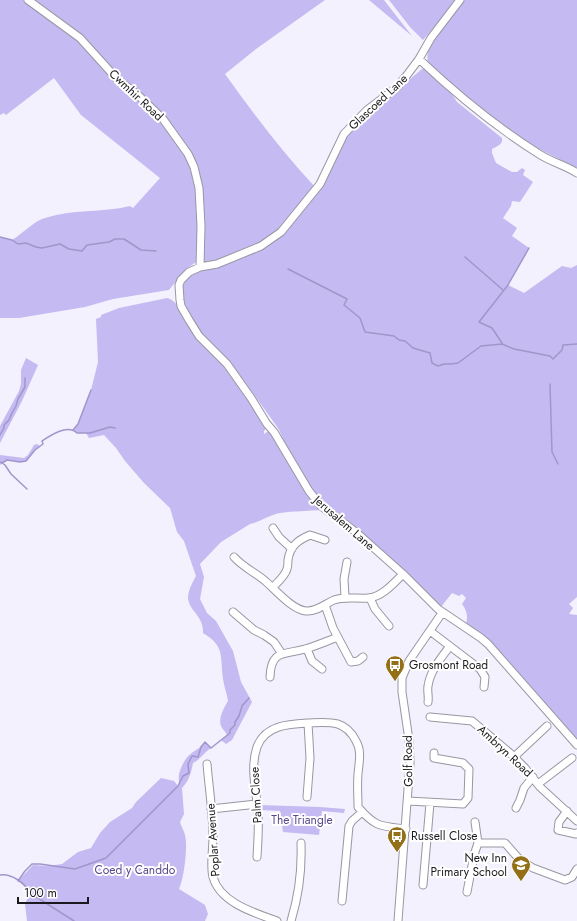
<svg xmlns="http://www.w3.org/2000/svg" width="577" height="921" font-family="Jost,sans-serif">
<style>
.green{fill:#c5baf1}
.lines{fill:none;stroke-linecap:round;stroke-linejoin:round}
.stream{stroke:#a196cb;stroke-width:1.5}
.minor-casing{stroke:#9897a2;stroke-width:9}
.minor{stroke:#fff;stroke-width:7}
.labels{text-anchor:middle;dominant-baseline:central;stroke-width:4;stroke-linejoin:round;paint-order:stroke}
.street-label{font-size:12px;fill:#1a191d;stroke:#fff}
.poi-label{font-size:12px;fill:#1a191d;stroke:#fff;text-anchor:start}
.park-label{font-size:12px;fill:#5b498d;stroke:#fff}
</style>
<rect width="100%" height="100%" fill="#f3f1fd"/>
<path class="green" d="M0,0H25L76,36L155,115L187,157L195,177L199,211L198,259L196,262L186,269L169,290L113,299L85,307L19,318H0V237L12,240C22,234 34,221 45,218C72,209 102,213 130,206L133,208L160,178L81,115L54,78L6,115L4,113L0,115Z
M31,0H325L256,49L225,74C253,113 282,152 315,187L280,228L264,242L213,262L203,263L199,178L195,160L187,146L117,77L81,35Z
M369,0H384L412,36Z
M389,0H457L423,40L410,27Z
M462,0H577V168L529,144L493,119L434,70C432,68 429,65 428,62C423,44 452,14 462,0Z
M422,69H425C437,78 450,89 457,102L502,138C503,145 497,146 492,149V153L496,163L512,172H517L522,168L525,170L523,175L533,182L520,202L512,201L511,206L503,218L517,228L512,236L529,248L508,285L524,293L562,266L571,268L577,265V597L569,604L573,608L569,614L577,615V740C559,718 539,696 520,675C502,655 489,638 466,624C468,615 467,611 462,604L466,598L462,594L459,596L452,593L441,607L410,577L360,532L344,519L329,509L311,488L296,466L278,428L231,363L201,332L188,312L182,296L183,286L186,280L194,272L220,265L235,258L267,247L281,236L301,212L346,138L354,126Z
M167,298C180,301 181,317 188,326C198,342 214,352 225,367C241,386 253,407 267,427L264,431V434L270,430L300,483L311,499L322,510C308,511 294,511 280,513C269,515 260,522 250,524L221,542L200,564L204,577L200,599L207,613L216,621L233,651L241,682L252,702L232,740L226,744L221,740L227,735C226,732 222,729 221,726C218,718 224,708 228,701C227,694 224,686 223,679C220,656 225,646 203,633C204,616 189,611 188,598C188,590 193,582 196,576L184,541L177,532L170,508L144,483L125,461L116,448L104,435L89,438L86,433H77L73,430L78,424L91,390L98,362L96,319L101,317V315L119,308Z
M26,358L38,365L22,401L0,443V426L19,391L21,384V370Z
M37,444L40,446L35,450L26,461L20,462L7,460L0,465V455L24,458L28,455L34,445Z
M205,742L211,748C203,753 201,759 193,763C191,773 189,781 182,788L184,814L180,822C181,826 184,831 185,835C188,846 184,879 179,889L205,905L208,914L205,921H27L25,904L30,893L26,886L18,881L33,865L48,866L62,864L78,852L91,848L100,833L110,822L132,808L136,802L161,778L174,781L178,786C180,781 178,778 179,774C180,770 182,765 184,762C190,751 198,751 205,742Z
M259,805L320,807L345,809L344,813L322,811L319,835L283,832L280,811L260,810Z"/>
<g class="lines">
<path class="stream" d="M0,237L12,240L18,244L26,243L36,247L42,248L60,244L69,249L82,251L87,245L109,242L115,239H124L141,250L156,251
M465,257L503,290
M288,269L347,299L344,305L360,318L365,332L394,336L399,340L405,341L413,348L430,353L432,363L438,366L444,364H451L458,363L481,346L502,344L514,349L550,356L553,359L562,350L563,345L577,344
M502,343L492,328L479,322L508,285L529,248
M550,384L552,452L558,464
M73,430L78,424L91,390
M0,435L4,428V425L9,420L12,413L16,406L18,399L25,387V378
M0,462L2,463L7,460L20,462L26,461L35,450L43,444L42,441C51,435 67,424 77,433H90L110,427L115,428
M2,463L5,465L11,474L27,489
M0,875C11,873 25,883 30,893L74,921
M18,881L25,871L32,864H40L75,869L106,858L178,786L183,776L189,773L188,764L192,756L198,757L201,747L205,742L211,748L230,733V730L235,725V722L239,716L242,706L249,698"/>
<defs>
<path id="minor" d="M28,0L80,38L117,79L139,96L163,119L188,154L194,167L199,188L201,226L200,267
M460,0L431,38L419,59L407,75L396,88L367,110L344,134L320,184L281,232L261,246L217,264L200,267L189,272L181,280L179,285L180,300L181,306L189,320L199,336L227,364L251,398L267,424L274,432L309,491L321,506L357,533L403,574L438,609L481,638L488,644L577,745
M419,59C456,94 496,127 539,154C551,162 565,165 577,173
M273,528L279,537L292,549
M234,557C243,567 254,572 264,580C274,588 292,610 306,611C316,612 325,604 334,600C345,596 357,599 368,598C382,597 394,583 403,574
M273,587C278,582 285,576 287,569C288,566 288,563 288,560C290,546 298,540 310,535L325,540
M345,597L344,579L347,562
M370,598L375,609L389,626
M325,605L333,628L351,662L358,661L363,657
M233,612L254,630L264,635L274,642L282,654
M430,631L480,669L485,677L484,687
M307,649L312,661L322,669
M270,677C271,649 285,655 305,649C316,646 327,641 338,637
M428,702C429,697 427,691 428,686C430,671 441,658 450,646
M430,717L472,721L511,754L525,768L540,787L577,821
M514,757L547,726
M207,764C209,788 213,813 213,837C213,850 210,865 213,877C220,903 255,913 277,921
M538,784L572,758
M307,797L310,758L308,723
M408,801L463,804L468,798L469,769L463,763L434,758V753
M516,808L520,800L524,788L533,777
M211,809L257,804
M567,811L559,822L558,830L576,834L577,833
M478,843H505L520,860L533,868L565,880L572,877L577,869
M257,857C258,841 259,826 258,811C256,790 250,767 257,747C265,725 289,724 308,723C328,722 345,719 356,741C362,751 359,762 358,774C357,785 358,796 358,807C375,827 380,826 406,829
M423,885L430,803
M467,892L474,855L478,843L475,822
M342,901L349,826L352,821L362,812
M291,921C299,895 302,870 301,843
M398,921L410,763L409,740L402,692V678L409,661L442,613"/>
</defs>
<use href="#minor" class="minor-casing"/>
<use href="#minor" class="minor"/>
</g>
<defs>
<symbol id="bus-pin" viewBox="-11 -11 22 30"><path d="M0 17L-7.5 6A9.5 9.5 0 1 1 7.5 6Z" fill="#936f17" stroke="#fff"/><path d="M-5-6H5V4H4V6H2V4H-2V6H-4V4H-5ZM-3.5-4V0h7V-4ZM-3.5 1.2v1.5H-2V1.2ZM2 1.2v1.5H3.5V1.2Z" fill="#fff"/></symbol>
<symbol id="school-pin" viewBox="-11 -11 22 30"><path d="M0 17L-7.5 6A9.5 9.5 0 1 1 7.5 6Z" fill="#936f17" stroke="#fff"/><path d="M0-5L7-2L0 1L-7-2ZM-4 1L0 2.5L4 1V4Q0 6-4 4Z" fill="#fff"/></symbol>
</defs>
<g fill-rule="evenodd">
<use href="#bus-pin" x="384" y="654" width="22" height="30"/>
<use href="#bus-pin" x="386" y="825" width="22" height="30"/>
<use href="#school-pin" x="510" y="854" width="22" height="30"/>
</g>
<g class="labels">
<g class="street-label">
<text transform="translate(136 95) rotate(43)">Cwmhir Road</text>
<text transform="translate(378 102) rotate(-43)">Glascoed Lane</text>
<text transform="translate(344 523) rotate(41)">Jerusalem Lane</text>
<text transform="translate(505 751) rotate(43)">Ambryn Road</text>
<text transform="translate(408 761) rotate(-91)">Golf Road</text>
<text transform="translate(256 795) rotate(-93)">Palm Close</text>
<text transform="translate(213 840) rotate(-94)">Poplar Avenue</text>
</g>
<g class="poi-label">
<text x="409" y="665">Grosmont Road</text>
<text x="411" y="836">Russell Close</text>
<text x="507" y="858" text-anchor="end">New Inn<tspan x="507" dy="14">Primary School</tspan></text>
</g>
<g class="park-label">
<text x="302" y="820">The Triangle</text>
<text x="135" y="870">Coed y Canddo</text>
</g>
</g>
<path d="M18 897v6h70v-6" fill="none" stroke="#1a191d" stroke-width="2"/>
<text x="24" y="897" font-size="12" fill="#1a191d" stroke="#ffffff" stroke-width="3" paint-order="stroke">100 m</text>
</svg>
